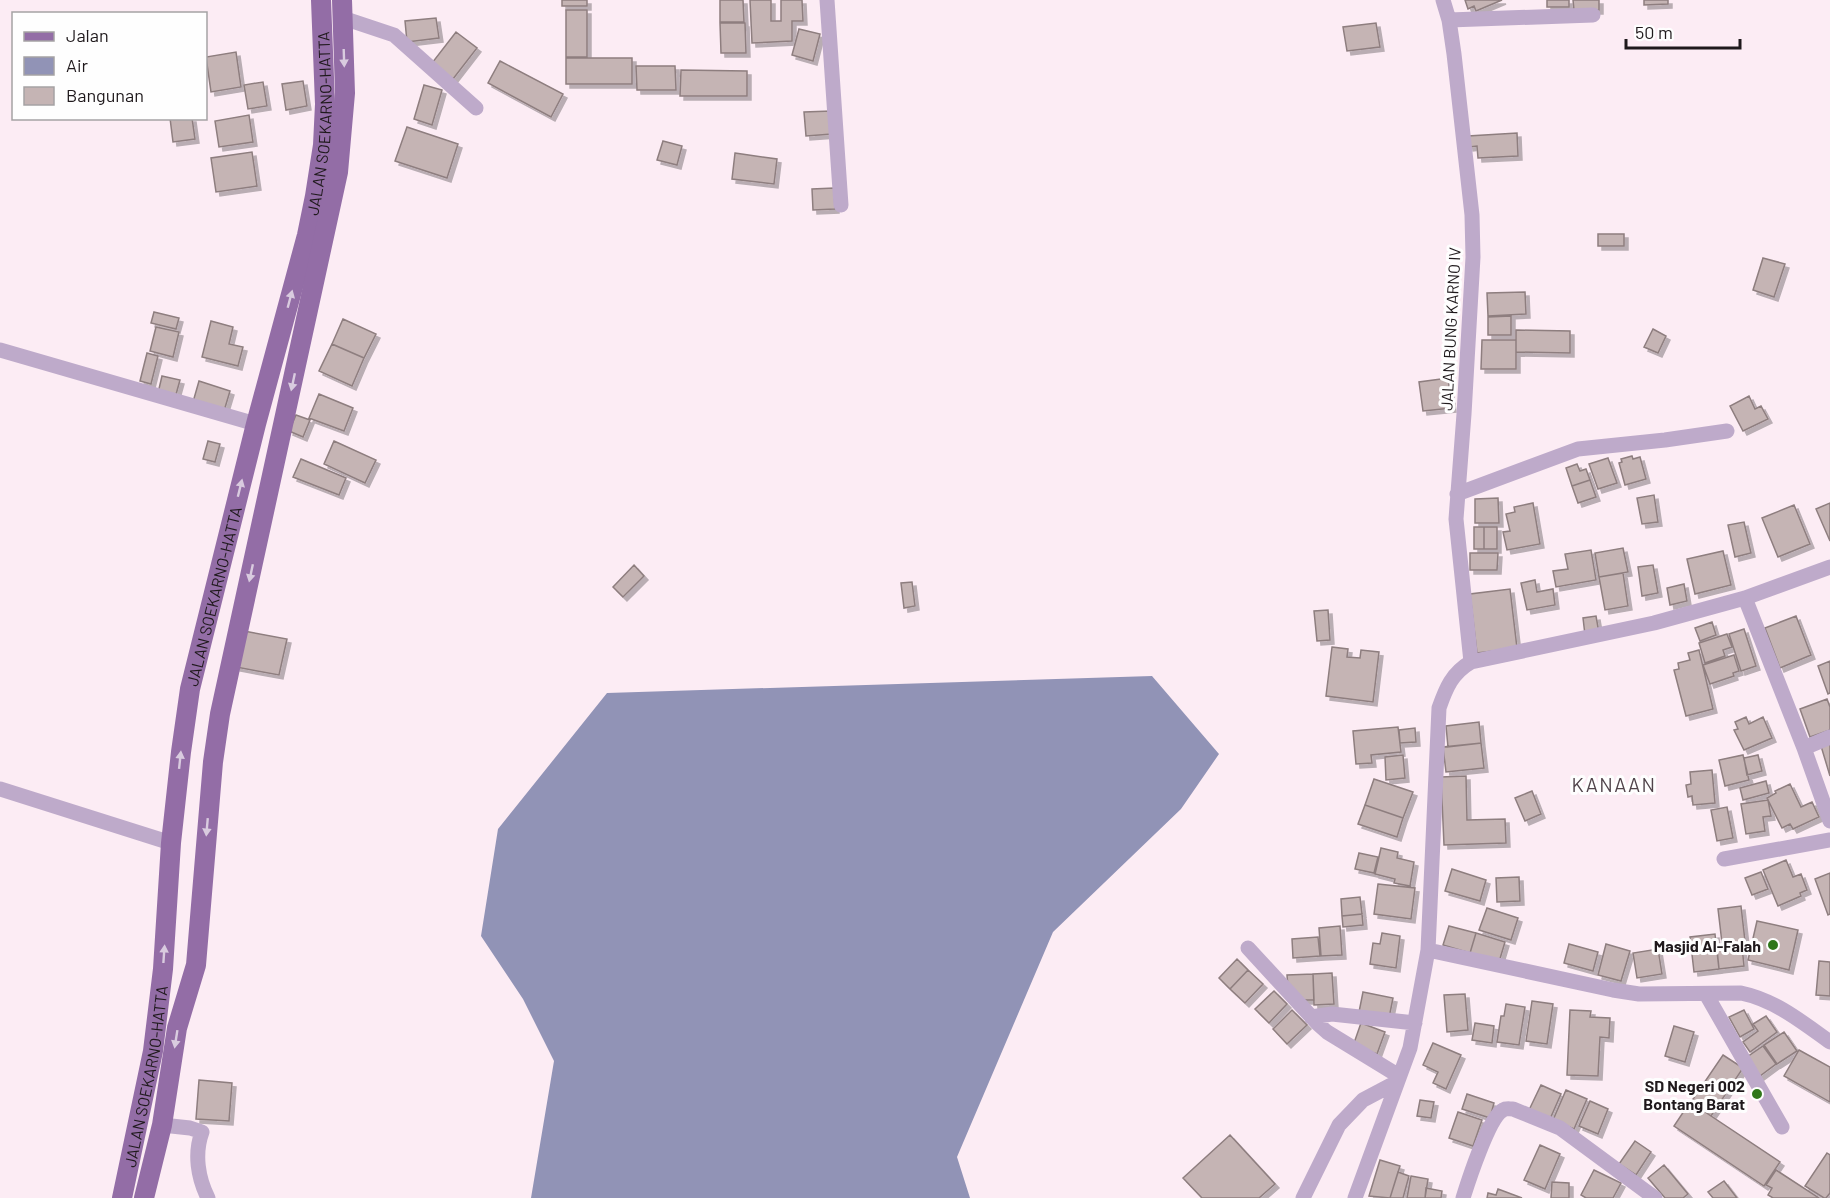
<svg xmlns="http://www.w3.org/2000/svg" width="1830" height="1198" font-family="Barlow,sans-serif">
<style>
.water{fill:#9193b6}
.building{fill:#c5b4b4;stroke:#8e7e7f;stroke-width:1.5;filter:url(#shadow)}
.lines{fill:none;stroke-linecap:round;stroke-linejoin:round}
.minor{stroke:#beaaca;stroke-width:15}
.major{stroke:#936da6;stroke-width:20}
.oneway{fill:#d9cbdf}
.poi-dot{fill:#2f771a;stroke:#fefefe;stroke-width:2}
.labels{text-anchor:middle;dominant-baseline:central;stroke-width:6;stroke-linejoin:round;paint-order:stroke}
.street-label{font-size:16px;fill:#1f191c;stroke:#fefefe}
.poi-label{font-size:16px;font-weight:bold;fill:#1f191c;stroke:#fefefe;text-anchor:end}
.quarter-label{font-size:20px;letter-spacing:1.5px;fill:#51444b;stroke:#fefefe}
</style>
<defs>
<filter id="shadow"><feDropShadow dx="4" dy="4" stdDeviation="0" flood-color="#0004"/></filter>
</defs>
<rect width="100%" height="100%" fill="#fcecf4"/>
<path class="water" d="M1152,676L1219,754L1181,809L1053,932L957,1157L970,1198H531L554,1061L523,999L481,936L498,829L607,693Z"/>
<path class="building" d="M562,0H587V6H562Z
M720,0H743L744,22H720Z
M750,0H771V21H781V0H802L803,21H792V41L752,43Z
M1465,0H1502L1476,11L1474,6L1468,9Z
M1547,0H1569V7H1547Z
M1573,0H1599V10H1574Z
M1644,0H1668V4L1644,5Z
M566,10H587V57H566Z
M436,18L439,38L407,42L405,21Z
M720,23H745L746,53H721Z
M1376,23L1380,47L1347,51L1343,27Z
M799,29L820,34L813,61L792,55Z
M456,32L477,48L453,79L432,63Z
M236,52L241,87L211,92L206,57Z
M566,58H632V84H566Z
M500,61L563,94L551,117L488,83Z
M636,66H675L676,90H637Z
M681,70L747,71V96H680Z
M303,81L307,106L286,110L282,84Z
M263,82L267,106L248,109L244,85Z
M424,85L442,90L432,125L414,119Z
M831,111L832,134L806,136L804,112Z
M249,115L253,142L219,147L215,121Z
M170,118H192L195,139L173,142Z
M407,127L458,144L447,178L395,161Z
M1517,133L1518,156L1478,158L1477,146L1469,147L1468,136Z
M663,141L682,146L677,165L657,160Z
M252,152L257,186L216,192L211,158Z
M735,153L777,159L774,184L732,179Z
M834,188L835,209L813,210L812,189Z
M1598,234H1624V246H1598Z
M1763,258L1785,264L1774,297L1753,290Z
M1525,292L1526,314L1488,316L1487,293Z
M154,312L179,318L176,329L151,323Z
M1511,316V335H1488V317Z
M343,319L376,334L364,358L332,344Z
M211,321L233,327L229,344L243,347L238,366L202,357Z
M156,327L179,332L173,357L150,351Z
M1653,329L1666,336L1658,353L1644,347Z
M1516,330L1570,331V353L1516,352Z
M1482,340H1516V369H1481Z
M332,344L364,358L352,386L319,371Z
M147,353L158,356L151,384L140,381Z
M162,376L180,380L175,398L158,393Z
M1448,378L1452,408L1423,411L1419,382Z
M199,381L230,391L224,411L193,402Z
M319,394L353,408L344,431L309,418Z
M1749,396L1755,409L1761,406L1768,419L1743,431L1730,406Z
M296,415L310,420L303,437L289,431Z
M208,441L220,444L215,462L203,459Z
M334,441L376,460L365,483L324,464Z
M1632,456L1633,459L1640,457L1646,479L1625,485L1619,463L1622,462L1621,459Z
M1608,458L1617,483L1598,489L1589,464Z
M301,459L346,478L339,495L293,477Z
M1577,464L1580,471L1586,469L1590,480L1572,486L1566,468Z
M1590,480L1596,497L1578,503L1572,486Z
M1654,495L1658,522L1642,524L1637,498Z
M1498,498L1499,523H1475V499Z
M1533,503L1540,544L1507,550L1503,532L1510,531L1506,514L1515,512L1514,507Z
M1830,503V541L1816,509Z
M1794,505L1810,544L1778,557L1762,518Z
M1744,522L1751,553L1735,557L1728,525Z
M1474,527H1484V549H1474Z
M1484,527H1497V549H1484Z
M1623,548L1628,572L1599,577L1595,553Z
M1591,550L1596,580L1556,587L1553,571L1568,569L1565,554Z
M1723,551L1731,585L1695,594L1687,559Z
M1470,553H1498L1497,570H1470Z
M634,565L644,576L623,597L613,587Z
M1653,565L1658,593L1642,596L1638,567Z
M1623,573L1628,606L1605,610L1599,577Z
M1535,580L1537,592L1553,589L1555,605L1527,610L1521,583Z
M912,582L915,606L904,608L901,583Z
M1684,584L1687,601L1670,605L1667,588Z
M1510,589L1517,648L1477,653L1470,594Z
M1328,610L1330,640L1317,641L1314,611Z
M1596,616L1599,633L1585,635L1583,618Z
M1796,616L1811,655L1780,668L1765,628Z
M1712,622L1716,635L1700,641L1695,628Z
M1744,629L1756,666L1741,671L1729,634Z
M244,631L287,639L279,675L236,667Z
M1727,634L1732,647L1723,650L1725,656L1705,663L1699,643Z
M1332,647L1348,649L1347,657L1360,658L1361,650L1379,652L1373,702L1326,696Z
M1699,650L1713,709L1686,716L1674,670L1679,669L1678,663L1690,660L1688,653Z
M1734,655L1739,671L1733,673L1734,676L1710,684L1703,665Z
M1830,661V693L1828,694L1818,666Z
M1827,699L1830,707V730L1810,737L1800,709Z
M1746,717L1749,724L1763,717L1772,738L1744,750L1734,730L1738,729L1735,722Z
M1479,722L1481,743L1448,747L1446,726Z
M1398,727L1401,752L1371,755L1372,763L1356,764L1353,731Z
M1415,728L1416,742L1400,743L1399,730Z
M1481,743L1484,768L1446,772L1443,747Z
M1830,743V776L1821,746Z
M1403,755L1405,778L1386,780L1385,757Z
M1743,755L1749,780L1725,786L1719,760Z
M1758,755L1762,771L1747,775L1744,758Z
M1712,770L1715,803L1693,805L1692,796L1688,797L1686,785L1691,784L1690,772Z
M1466,776L1467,820L1505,819L1506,843L1444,845L1441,777Z
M1374,779L1413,792L1403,818L1365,805Z
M1766,781L1769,793L1743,800L1740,788Z
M1790,784L1801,807L1812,802L1819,817L1793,829L1790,824L1782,828L1767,798L1776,793L1775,791Z
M1532,791L1541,814L1525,821L1515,798Z
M1768,800L1771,816L1763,817L1765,831L1746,834L1741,804Z
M1365,805L1403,818L1397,837L1358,824Z
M1727,807L1733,838L1717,841L1711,810Z
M1381,848L1398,852L1397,858L1414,862L1410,886L1394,883L1395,879L1375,874Z
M1359,853L1378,857L1374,873L1355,869Z
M1786,860L1793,877L1801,874L1807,890L1800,893L1801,896L1778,906L1763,870Z
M1452,869L1486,880L1480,901L1445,891Z
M1761,872L1768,889L1752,895L1745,878Z
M1830,873V914L1828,915L1815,879Z
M1519,877L1520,901L1497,902L1496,878Z
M1378,884L1415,888L1411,919L1374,914Z
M1360,897L1362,914L1342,916L1341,899Z
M1741,906L1745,941L1722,943L1718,909Z
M1487,908L1518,918L1511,940L1479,930Z
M1362,914L1363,925L1343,927L1342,916Z
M1757,921L1798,930L1789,970L1748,960Z
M1340,926L1342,955L1321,956L1319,928Z
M1449,926L1476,933L1470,953L1443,945Z
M1382,933L1400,936L1396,968L1370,964L1373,943L1380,944Z
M1476,933L1505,942L1499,962L1470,953Z
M1715,934L1719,969L1694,972L1690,937Z
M1318,937L1320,956L1293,958L1292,939Z
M1569,944L1598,952L1593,971L1564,963Z
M1606,944L1630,951L1621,981L1598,975Z
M1742,946L1744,966L1719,969L1717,949Z
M1658,949L1662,974L1637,978L1633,953Z
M1237,959L1248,970L1230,989L1219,978Z
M1819,961L1830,962V996L1816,995Z
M1248,970L1263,984L1245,1003L1230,989Z
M1332,973L1334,1004L1314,1005L1313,974Z
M1313,974L1314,1000H1299L1288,988L1287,975Z
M1274,991L1287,1004L1269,1023L1255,1009Z
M1363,992L1393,998L1389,1018L1359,1012Z
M1465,994L1468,1030L1447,1032L1444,995Z
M1532,1001L1553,1004L1547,1044L1526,1041Z
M1506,1004L1525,1007L1519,1045L1497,1042L1501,1016H1504Z
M1292,1010L1307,1025L1287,1044L1273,1029Z
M1570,1010L1591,1011L1590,1017L1610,1018L1609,1038L1600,1037L1598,1076L1567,1075Z
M1744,1010L1754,1029L1740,1037L1729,1017Z
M1766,1016L1777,1032L1750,1052L1743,1042L1758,1031L1753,1024Z
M1361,1023L1385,1032L1377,1054L1353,1046Z
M1475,1023L1494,1026L1492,1043L1472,1040Z
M1674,1026L1694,1032L1685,1062L1665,1056Z
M1784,1032L1797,1051L1777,1064L1764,1045Z
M1433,1043L1461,1055L1446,1089L1433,1083L1438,1072L1423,1065Z
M1763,1046L1776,1064L1760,1076L1747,1057Z
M1799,1050L1830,1067V1102L1784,1076Z
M1723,1055L1743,1068L1711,1116L1691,1102Z
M199,1080L232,1083L229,1121L196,1119Z
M1541,1085L1561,1094L1550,1119L1529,1110Z
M1566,1090L1587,1099L1574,1129L1553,1120Z
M1467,1094L1494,1103L1490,1118L1462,1109Z
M1420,1100L1434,1102L1431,1118L1417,1116Z
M1590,1101L1608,1109L1598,1134L1579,1126Z
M1690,1102L1780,1162L1764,1186L1674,1126Z
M1458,1112L1482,1120L1473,1146L1449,1138Z
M1230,1135L1275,1184L1259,1198H1202L1183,1178Z
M1635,1141L1651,1152L1636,1175L1619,1164Z
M1540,1145L1560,1154L1545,1189L1524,1180Z
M1827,1153L1830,1155V1193L1826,1198H1824L1805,1186Z
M1380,1160L1400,1166L1390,1198L1369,1196Z
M1664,1165L1688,1194L1683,1198H1665L1648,1178Z
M1594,1170L1621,1183L1613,1198H1586L1581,1195Z
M1776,1170L1819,1198H1773L1768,1195L1772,1188L1766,1185Z
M1398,1172L1409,1176L1403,1198H1390Z
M1411,1176L1428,1179L1425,1198H1407Z
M1724,1181L1737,1198H1713L1708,1192Z
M1552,1182L1569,1183V1198H1551Z
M1426,1188L1442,1191L1441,1198H1425Z
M1498,1189L1522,1198H1487L1488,1193L1496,1195Z"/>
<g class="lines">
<path class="minor" d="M827,0L841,205
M1443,0L1449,20L1454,54L1472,215L1473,257L1464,414L1456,519L1471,662
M343,18L394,35L476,108
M1449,20L1593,15
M0,350L256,424
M1457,494L1578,449L1665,440L1727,431
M1745,598L1804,748L1830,821
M1804,748L1830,737
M0,789L171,843
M1724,859L1830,840
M1248,948L1318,1024L1327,1032L1399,1076
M1428,950L1613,990L1639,994L1741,993C1775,1000 1802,1022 1830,1042
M1706,994L1782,1127
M1311,1017L1332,1014L1415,1023
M162,1125L190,1128L202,1132C194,1154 198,1178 208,1198
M1303,1198L1339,1125L1363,1100L1397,1082
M1355,1198L1410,1048L1428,950L1439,708C1446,688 1452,673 1471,662L1654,623L1745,598L1830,567
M1463,1198C1468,1182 1489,1117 1503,1110C1506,1108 1509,1109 1513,1109L1560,1128L1655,1198"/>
<g class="major">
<path id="s1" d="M122,1198L153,1051L163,969L171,843L181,752L190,689L256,424L307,235L315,196L323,145L325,104L321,0"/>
<path d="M144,1198L162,1125L177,1028L196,965L213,762L220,714L338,172L345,93L342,0"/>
</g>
</g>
<defs><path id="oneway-solid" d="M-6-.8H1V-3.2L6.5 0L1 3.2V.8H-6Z" transform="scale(1.5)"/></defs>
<g class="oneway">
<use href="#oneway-solid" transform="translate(344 58) rotate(88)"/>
<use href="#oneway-solid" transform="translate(290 299) rotate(-75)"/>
<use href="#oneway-solid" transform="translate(293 382) rotate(102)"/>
<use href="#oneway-solid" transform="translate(240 488) rotate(-76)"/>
<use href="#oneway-solid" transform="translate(251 573) rotate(102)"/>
<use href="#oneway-solid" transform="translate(180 760) rotate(-84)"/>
<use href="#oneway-solid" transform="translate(207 827) rotate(95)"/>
<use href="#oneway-solid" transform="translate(164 954) rotate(-86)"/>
<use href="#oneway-solid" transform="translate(176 1039) rotate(99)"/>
</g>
<g class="poi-dot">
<circle cx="1773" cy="945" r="6"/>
<circle cx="1757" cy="1094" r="6"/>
</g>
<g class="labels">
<g class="street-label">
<text stroke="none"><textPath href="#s1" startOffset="1096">JALAN SOEKARNO-HATTA</textPath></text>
<text transform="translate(1450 329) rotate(-87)">JALAN BUNG KARNO IV</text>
<text stroke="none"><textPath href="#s1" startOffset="610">JALAN SOEKARNO-HATTA</textPath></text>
<text stroke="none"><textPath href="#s1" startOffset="124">JALAN SOEKARNO-HATTA</textPath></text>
</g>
<g class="poi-label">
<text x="1761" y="945">Masjid Al-Falah</text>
<text x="1745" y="1085">SD Negeri 002<tspan x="1745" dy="18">Bontang Barat</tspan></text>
</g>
<g class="quarter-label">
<text x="1614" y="784">KANAAN</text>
</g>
</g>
<rect x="12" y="12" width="195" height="108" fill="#fefefe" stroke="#a5a2a4" stroke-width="1.5"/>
<rect x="24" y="32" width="30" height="9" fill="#936da6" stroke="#a5a2a4" stroke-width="1.5"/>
<text x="66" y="42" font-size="18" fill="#1f191c">Jalan</text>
<rect x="24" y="57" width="30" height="18" fill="#9193b6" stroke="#a5a2a4" stroke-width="1.5"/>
<text x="66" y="72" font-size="18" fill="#1f191c">Air</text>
<rect x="24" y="87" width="30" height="18" fill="#c5b4b4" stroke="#a5a2a4" stroke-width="1.5"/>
<text x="66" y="102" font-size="18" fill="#1f191c">Bangunan</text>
<path d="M1626 39v9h114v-9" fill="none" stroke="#1f191c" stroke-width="3"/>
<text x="1635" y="39" font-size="18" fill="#1f191c" stroke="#fefefe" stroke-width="4.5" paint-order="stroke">50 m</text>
</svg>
